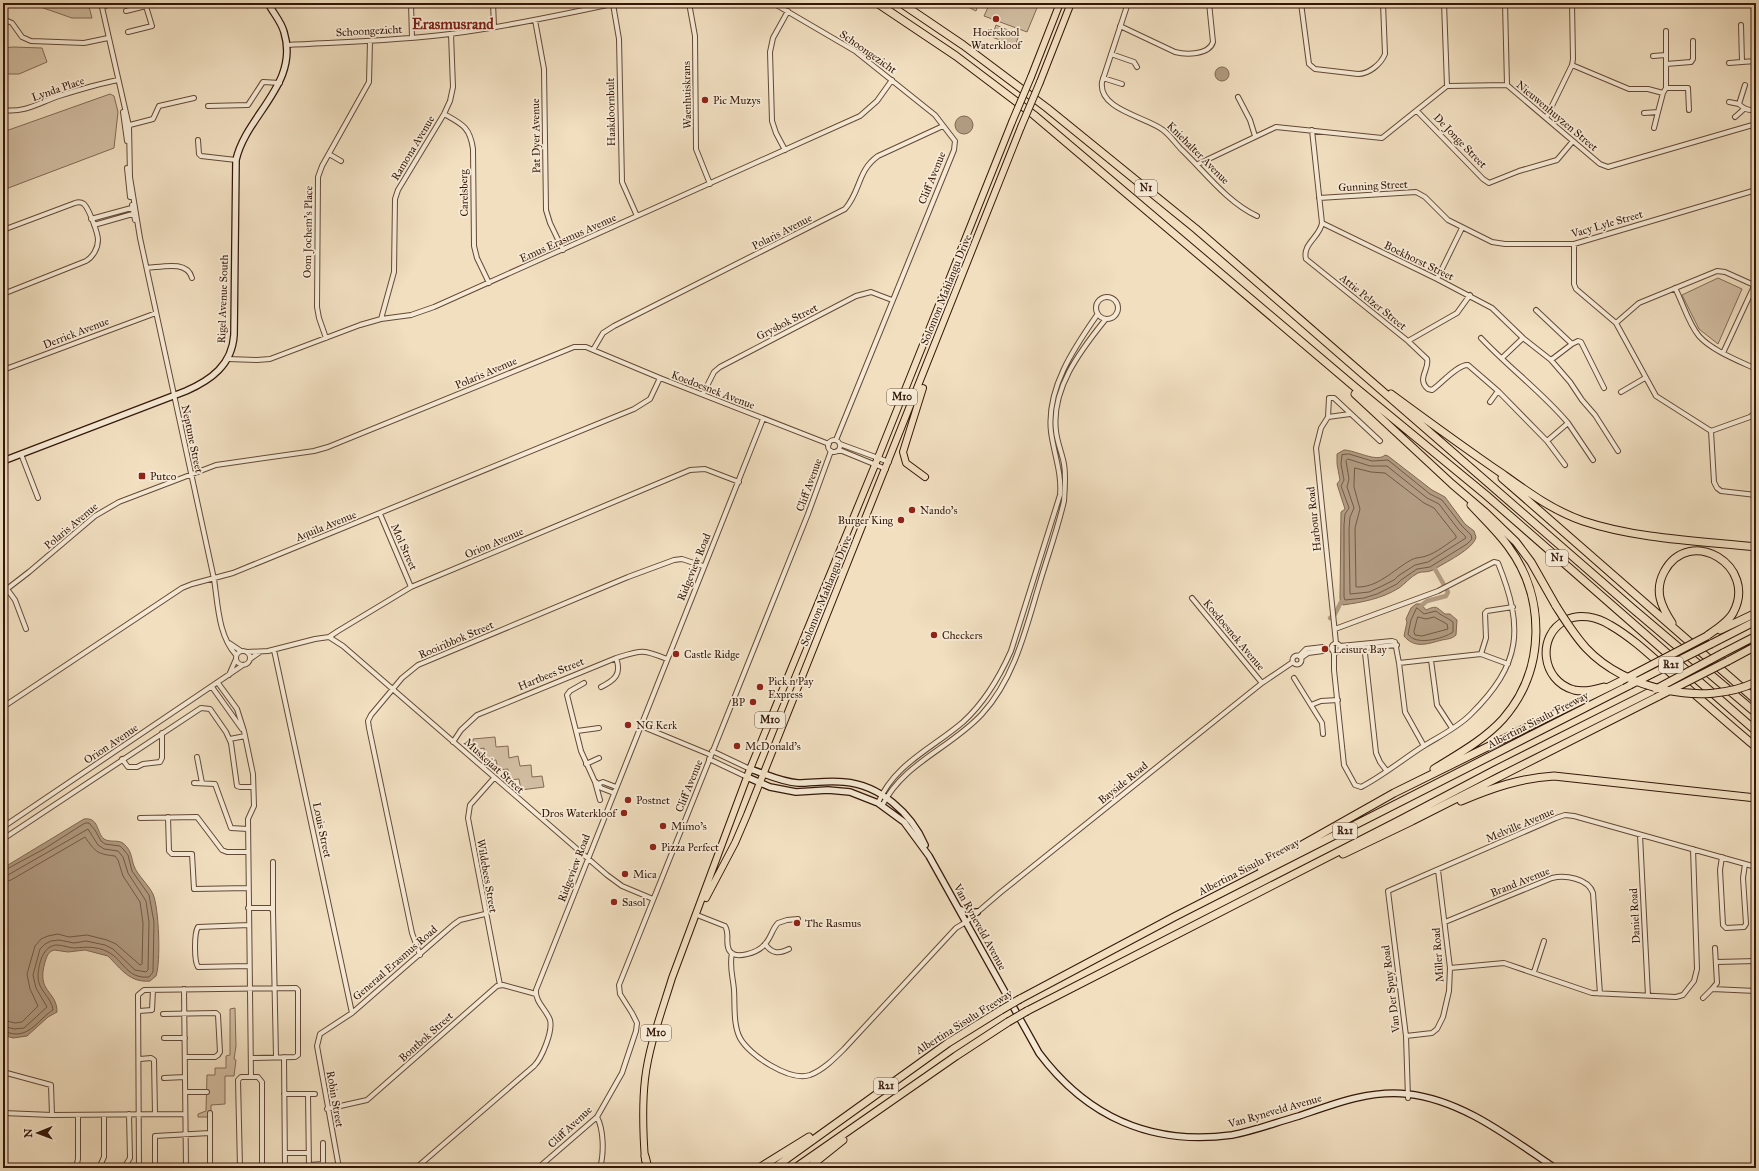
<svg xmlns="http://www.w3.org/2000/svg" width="1759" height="1171" font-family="'IM FELL Great Primer',serif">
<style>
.green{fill:#d1bda1;stroke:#826a54}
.water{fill:#b19b81;stroke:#7f6651}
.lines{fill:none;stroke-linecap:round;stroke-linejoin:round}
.shore{stroke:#725944;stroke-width:1}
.canal{stroke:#b19b81;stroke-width:4.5}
.street-casing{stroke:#634936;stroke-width:6}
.secondary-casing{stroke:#341708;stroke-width:8}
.primary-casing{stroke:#341708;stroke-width:8}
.highway-casing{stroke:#341708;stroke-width:9}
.street{stroke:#f6ead6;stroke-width:4}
.secondary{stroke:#f6ead6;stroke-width:5.5}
.primary{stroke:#f1dfc0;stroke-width:6}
.highway{stroke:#f1dfc0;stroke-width:7}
.primary-bridge-casing{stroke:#341708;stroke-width:8;stroke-linecap:butt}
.highway-bridge-casing{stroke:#341708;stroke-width:9;stroke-linecap:butt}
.primary-bridge{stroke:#f1dfc0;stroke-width:6}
.highway-bridge{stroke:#f1dfc0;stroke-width:7}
.poi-dot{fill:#8f2418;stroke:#f6ead6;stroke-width:1.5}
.labels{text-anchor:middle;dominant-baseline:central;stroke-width:3.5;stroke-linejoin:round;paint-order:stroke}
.shield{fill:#f6ead6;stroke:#6e5646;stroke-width:1}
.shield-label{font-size:10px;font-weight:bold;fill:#341708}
.street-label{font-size:11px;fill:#341708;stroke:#f6ead6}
.poi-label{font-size:11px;fill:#341708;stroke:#f6ead6;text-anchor:start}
.district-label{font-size:15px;font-weight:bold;fill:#7a1f14;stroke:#f6ead6}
</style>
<rect width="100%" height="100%" fill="#f1dfc0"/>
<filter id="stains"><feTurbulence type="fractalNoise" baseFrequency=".005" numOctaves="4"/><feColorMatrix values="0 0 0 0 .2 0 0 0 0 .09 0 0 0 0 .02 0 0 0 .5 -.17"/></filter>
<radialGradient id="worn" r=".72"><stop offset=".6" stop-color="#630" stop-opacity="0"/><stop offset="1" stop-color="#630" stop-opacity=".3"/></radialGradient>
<path class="green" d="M29,3H88L92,18H72Z
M960,3H979L976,11Z
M990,3H1039L1027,32L984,16Z
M996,25L1019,35L1015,46L992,37Z
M13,47L42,48L47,62L19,74H3V48Z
M110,94L114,96L118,112L114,148L3,190V132Z
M1718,278L1742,289L1718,344L1699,329L1682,295Z
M495,737L496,747L508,746L509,758L518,756L520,766L531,765L532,777L542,776L544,787L521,790L519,779L509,780L508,769L498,770L496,760L485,761L484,748L474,750L473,739Z
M235,1008L236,1046L234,1059L236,1060L234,1076H225V1104L211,1105V1113L207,1117H198V1114L206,1111L207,1075H215V1068H226V1056L230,1055V1009Z"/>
<path class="water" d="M1215 74a7 7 0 1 1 14 0a7 7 0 1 1-14 0Z
M955 125a9 9 0 1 1 18 0a9 9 0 1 1-18 0Z
M1344,450C1355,450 1377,463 1385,455L1388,456L1432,490L1445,497L1465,524L1474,531L1476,537C1474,549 1444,563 1433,570C1427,573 1422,571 1418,573C1410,577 1405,584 1399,588C1381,599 1363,602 1343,605L1340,599L1341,512L1345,509L1337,484L1340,480L1337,464V454Z
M1416,604H1421L1426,610C1437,605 1436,607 1445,614H1450L1457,620L1456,635C1452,639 1447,639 1442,640C1427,644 1415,649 1404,636L1407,622L1406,619L1411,608Z
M84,819C99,817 96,832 104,839C110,843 119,839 124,844C132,851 131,858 134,866C138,876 148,884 153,894C159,908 161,962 156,976L150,981C130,983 121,969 108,956L85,950L68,952L54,950C48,952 47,956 45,962C36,993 57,990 57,1012L48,1017L27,1036L13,1038L3,1035V868Z"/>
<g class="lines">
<path class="shore" d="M1349,454L1372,461L1388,460L1430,494L1442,500L1462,526L1471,535L1472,539L1467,544L1430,567L1417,569L1401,580L1397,584L1377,594L1364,598L1345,600L1344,597V525L1345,514L1349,508L1341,486L1344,480L1341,464L1342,455Z
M1348,459L1370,466H1387L1427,498L1439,504L1458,529L1465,536L1466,538L1428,562L1415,565L1398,576L1394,580L1380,587L1369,592L1350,594L1349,529L1350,517L1354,508L1347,487L1349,479L1346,461Z
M1355,468L1371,472L1385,473L1424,503L1434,508L1456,536V538C1447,544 1436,553 1426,556C1421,558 1416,557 1411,560C1393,570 1378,588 1356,587L1355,528L1360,509L1354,487Z
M1417,608L1424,614L1436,611C1441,616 1447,617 1453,622V632C1443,639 1415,646 1408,634L1411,620Z
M1418,617L1426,619L1434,617L1447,624L1448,629L1422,636L1415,635L1414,632Z
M3,871L44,849L77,828L85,823H89L95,830L101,841L105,844L120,846L123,849L128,855L132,871L149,895L154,922L153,972L149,977C126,979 124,960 108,952C97,946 86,947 75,948C69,948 63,945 57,945C43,945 38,965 38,977C38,990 52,998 53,1010C40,1018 32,1034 16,1034C11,1034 7,1032 3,1031
M3,876L8,875L88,829L98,845L104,849L118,851L123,857L128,873L146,901L149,922L148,970L146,972L135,970L113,949L105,945L86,941L74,943L59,940L51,941L45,944L40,949L33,975L36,988L47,1007L24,1028L14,1029L3,1026
M3,882L11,880L85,837C95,851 96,854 115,856L118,860L123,876L140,902L143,923L142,964L140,965L116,944L107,940L87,935L69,937L58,934L48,936L41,939L35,946L27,974L30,989L38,1006L22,1022L15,1023L3,1020"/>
<path class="canal" d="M1422,605L1427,601L1446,596L1448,592L1435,569
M1330,618L1335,614L1341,602"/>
<defs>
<path id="street" d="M101,3L129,126L130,177L140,238L214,579C218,604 218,635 236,655
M411,3L412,38
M493,3L494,26
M689,3L695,36L696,149L710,184
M773,3L855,51L935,115L955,141L954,150L836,440
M1128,3L1102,82C1098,110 1147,117 1163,130C1170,135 1175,143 1182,150C1205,172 1227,202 1257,216
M1301,3L1309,64L1315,69L1358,74C1369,74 1381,64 1385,54L1383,3
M1444,3L1447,86
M1505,3L1507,85
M613,4L619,39L622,182L637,216
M102,7L115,3
M126,11L146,6
M3,19L12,23L22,37L31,41L84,43L108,38
M535,20L544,69L546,210L550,223L563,250
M1741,25L1742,62L1756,61
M1120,26L1175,52C1186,55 1209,55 1213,42L1209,3
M128,32L152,26L145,3
M287,45C341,42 396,41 450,34C507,27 562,14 618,3
M1111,54L1134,62L1137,67
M1653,56L1666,55
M1729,63L1742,62
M1666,64L1691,62L1693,59V41
M1572,65L1629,89H1648L1663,93
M1103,78L1122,84
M1745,85L1739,104C1744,109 1749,112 1756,109
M1666,88H1688L1689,110
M1238,97L1250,120L1255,136
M1729,102L1739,104
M208,106L248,105L263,82L280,83
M3,110C26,113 38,103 59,96C78,90 98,84 118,80
M1417,111L1483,179L1489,183L1519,171L1557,160L1573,141
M123,112L127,141
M1644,113L1658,112L1663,93L1666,88V31
M444,114C462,124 470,127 473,149L474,246L477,258L489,283
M1735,117L1744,109
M1546,118L1572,65L1573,59L1572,3
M126,126L153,119L159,106L194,98
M1654,128L1658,112
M1312,130L1322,223C1320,237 1302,244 1306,259L1408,341L1427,359C1430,369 1416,379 1428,389L1432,390C1441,384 1458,364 1468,365L1498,391L1547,441L1568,423C1542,392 1509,368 1481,338
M198,140L199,154L201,156L236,160
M785,150L776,133L772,121L770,52L773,38L788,11
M329,154L341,161
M1198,164L1276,127L1382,138L1447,86L1507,85L1600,164L1608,167L1756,124
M127,168L130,197
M1319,198L1416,192L1425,197L1448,220L1492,242L1505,244H1574L1756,190
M132,205L135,220
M91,219L135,207
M1322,223L1437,279L1492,308L1523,338L1551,360L1570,382L1582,400L1595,415L1618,451
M94,225L136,213
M3,230L75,203C78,202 81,202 84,204C89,209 98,233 98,240C98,248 93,257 86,261L3,294
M1574,244V284L1576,289L1616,323L1656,396L1711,431
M147,268C162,267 187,260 192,278
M1437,279L1462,228
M1675,288C1683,303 1688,323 1699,336C1711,350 1739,361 1756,369
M1096 308a11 11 0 1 1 22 0a11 11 0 1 1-22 0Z
M1536,310L1572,344L1551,360
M381,319L394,272L395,199L398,190L444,114L450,101L453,87L451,34
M1616,323L1639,303L1717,271L1725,272L1754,285
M326,338L319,318L317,307L318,177L322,166L369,82L370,41
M1408,341L1457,313L1470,295
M1572,344L1578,341L1581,342L1604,388
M593,350L603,333L614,326L845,209C861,191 857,171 878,156L943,126
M1723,353L1756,282
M1502,358L1523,338
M228,359L257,360L270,359L360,325L381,319L411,315L434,307L860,116L877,101L892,80
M3,370L156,313
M1621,392L1645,378
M703,394L714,372L720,367L856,296L871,292L892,300
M1490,402L1498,391
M1328,417L1329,398H1334L1380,441
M1568,423L1593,460
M1711,431L1714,482L1717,488L1721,491L1756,495
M1711,431L1750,417L1756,412
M828 446a6 6 0 1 1 12 0a6 6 0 1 1-12 0Z
M1547,441L1565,465
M840,444L889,462
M837,451H842L886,469
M21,454L38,498
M380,514L411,587
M7,589L15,600L26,629
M3,592L29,572L95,516L119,502L216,465L314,451L328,447L574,347H586L593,350L660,378L829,444
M1192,598L1262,683
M329,637L343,646L607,875L622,886L653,899
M229,643L241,651
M1336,643L1316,448L1321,428L1328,417L1350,414
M1331.5 648a4.5 4.5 0 1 1 9 0a4.5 4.5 0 1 1-9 0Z
M1364,644L1376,753L1380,762L1386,770
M1340,646L1392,641L1395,642L1399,663L1481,654L1508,664
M274,650L352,1013
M1340,650L1397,645
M236 658a7 7 0 1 1 14 0a7 7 0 1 1-14 0Z
M247,652L268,651L315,639L329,637L338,631L411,587L690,470L705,469L739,482
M1334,652V670L1344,765L1355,785L1361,787C1381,777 1402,760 1422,747C1438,737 1457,728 1470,715C1522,664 1524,628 1498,563L1494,562L1438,591L1335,629
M1481,654L1486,638L1485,613L1487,611L1513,607
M1292.5 660a4.5 4.5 0 1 1 9 0a4.5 4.5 0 1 1-9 0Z
M1299,656L1306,649L1323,647
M1301,658L1308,653L1323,651
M250,659L260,652
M1431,660L1437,705L1452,728
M1399,663L1405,712L1424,746
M229,675L236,659
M1294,678L1322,723L1323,734
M218,683L237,709L244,731L253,774L254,806L248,819L251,1077
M584,683L570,691L567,695L581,751L595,782L600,800
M212,687L242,729
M601,687C615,680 622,674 616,658
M1311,705L1321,701L1338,700
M3,707L182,588L192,584L233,573L634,409L650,399L660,378
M641,726L711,755
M577,731L599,728
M230,739L245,736
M453,742L461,730L477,715L616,658C642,650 642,649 667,659
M712,751L750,769
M197,757L202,783
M122,759L128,767H137L143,764L160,762L162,758V733
M709,759L747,777
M586,764L599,758
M494,778L470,805L468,818L500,985
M596,782L601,788L614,793
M194,783L215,784L231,828L248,829
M598,784L603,782L616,787
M878,803C894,764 933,748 963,722C985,702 999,678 1011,651L1060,495C1062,473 1054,454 1051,432C1046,389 1074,348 1097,315
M882,806C903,763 951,748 982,714C1015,678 1026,628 1040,582C1048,555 1058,528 1064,501C1065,488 1066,476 1064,464C1062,453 1057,442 1056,431C1051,389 1080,351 1105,320
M168,817L169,851L172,854H192L194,889L248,888
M140,818L197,817L222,850L227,852H248
M3,827L243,665
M1640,835L1648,996
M3,839L201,708L210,709L226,732L231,743L237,786L240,787H253
M1722,857L1720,870L1723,925L1726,928L1744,927L1746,924L1743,878L1745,864
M248,908H271L273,911L276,1057
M273,910V862
M697,915L725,926C730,934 725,942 729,950C735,961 759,952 765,944C771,938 772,929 778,923L787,920L798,919
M1445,922L1552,878C1565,875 1588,878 1593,893L1600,994
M249,925L198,927C194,933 194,961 198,967L249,966
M765,944C772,954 779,954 789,949
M1715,948L1717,983L1712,989L1756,991
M732,953C729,966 733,977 734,990C735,1004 733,1025 740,1038C749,1055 790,1082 810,1075C823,1070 834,1059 844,1049L956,928L966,922L1001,892L1262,683L1293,662
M420,955L412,933L369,728L368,721L371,715L402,678L418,665L628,577L674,560L682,559L703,566
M1717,962L1756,961
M1450,968L1504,963L1592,993L1676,997L1683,995L1694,981L1697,969L1693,849
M1534,972L1544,941
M184,989L186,1168
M1703,998L1712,989
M139,1011L152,1010L153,990
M163,1014L216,1013L218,1015L220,1052L218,1055L215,1057H185
M1406,1036L1432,1033L1437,1029L1443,1017L1449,991L1450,968L1438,870
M164,1038H185
M284,1057L285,1168
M140,1059L151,1058L154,1060L155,1114
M3,1072L51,1085L52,1115
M164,1078L185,1077
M185,1092H207
M284,1094H315
M308,1094L309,1168
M1408,1098L1406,1036L1388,891L1556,818L1565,815L1574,816L1756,867
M327,1109L367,1100L497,986L503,985L536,994
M3,1113L52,1115L185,1114
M210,1113V1168
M597,1117C604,1130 604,1154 600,1168
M285,1153H308
M309,1165L323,1164V1143
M420,1165L426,1168
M262,1167H285
M76,1168L78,1159V1115
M99,1168L104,1157V1115
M124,1168L130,1158L129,1114
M139,1168L138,995L144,990L296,988L298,990V1055L295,1057L251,1058
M155,1168V1136L210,1133
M240,1168L238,1080L241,1077H258L262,1082V1168
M339,1168L317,1046L320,1034L352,1013L453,925L460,920L485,914
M416,1168L534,1066C542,1058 553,1031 550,1020C546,1009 535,1002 536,990L763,419
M538,1168L597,1117L622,1073L636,1031L637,1023L632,1013L620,994L619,985L808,514L831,451"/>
<path id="secondary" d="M3,461L186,391C211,380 232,365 234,335L236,160C246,115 300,84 284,32C281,21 273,13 268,3
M750,769C766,774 781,782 798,783C813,783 828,780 844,782C880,785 911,813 925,845
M747,777L770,787L796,792L828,790L850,792L878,803L904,822L929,856L1039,1053C1087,1117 1152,1146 1232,1135C1254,1131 1277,1122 1299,1116C1334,1104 1369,1090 1407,1094C1463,1100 1510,1138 1555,1168
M959,909L969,913L977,912"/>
<path id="primary" d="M1031,77L1060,3
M1040,82L1071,3
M923,388L903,452L906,463L925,477
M706,898L735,843L747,815L1021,127
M645,1160C643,1133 642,1106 645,1079C649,1045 662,1011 672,978L750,769L875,465L1012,122"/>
<path id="highway" d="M877,3L956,56L1034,115L1356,388L1486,495L1756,731
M901,3L963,45L1047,108L1196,229L1632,608L1756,713
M1355,394L1452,484L1486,513L1516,542L1531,562L1556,606
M1391,394C1429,422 1466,449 1504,475C1529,493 1554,511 1583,521C1637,539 1699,541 1756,547
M1502,478L1756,700
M1672,623C1661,606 1654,591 1664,572C1689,524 1759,566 1733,613C1728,622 1717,629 1708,635
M1720,630L1756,613
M1711,644L1756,621
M1723,653L1756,636
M1728,661L1756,646
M1604,687C1594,690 1583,692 1574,690C1541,681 1536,635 1566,620C1580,613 1597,617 1610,625C1631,637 1649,654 1667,670C1697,696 1726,722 1756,747
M1434,769C1458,754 1484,740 1503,719C1546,670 1546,597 1508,546C1497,531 1483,518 1471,505
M1461,801C1492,788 1520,778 1554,776L1756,798
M1343,854L1412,821L1659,696
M1261,868L1394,793L1621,681
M1020,999L1174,917L1630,685
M1027,1011L1400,820L1495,770L1652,691
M645,1156L648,1168
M759,1168L809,1137
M774,1168L948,1043L1001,1010
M795,1168L956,1056L1008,1022
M808,1168L843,1140"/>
</defs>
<use href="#street" class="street-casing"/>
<use href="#secondary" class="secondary-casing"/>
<use href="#primary" class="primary-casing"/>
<use href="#highway" class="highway-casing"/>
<use href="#street" class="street"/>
<use href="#secondary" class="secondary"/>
<use href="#primary" class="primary"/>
<use href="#highway" class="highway"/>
<defs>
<path id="primary-bridge" d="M1012,122L1031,77
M1021,127L1040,82"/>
<path id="highway-bridge" d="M1556,606C1565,620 1574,635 1586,648C1625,690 1704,707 1756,682
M1621,681L1707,636
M1630,685L1711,644
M1656,689L1723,653
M1659,696L1728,661
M1001,1010L1020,999
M1008,1022L1027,1011"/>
</defs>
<use href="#primary-bridge" class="primary-bridge-casing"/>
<use href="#highway-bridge" class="highway-bridge-casing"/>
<use href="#primary-bridge" class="primary-bridge"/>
<use href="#highway-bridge" class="highway-bridge"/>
</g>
<g class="poi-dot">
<circle cx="996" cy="19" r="4"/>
<circle cx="705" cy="100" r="4"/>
<rect x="138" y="472" width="8" height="8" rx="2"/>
<circle cx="912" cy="510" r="4"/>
<circle cx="901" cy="520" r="4"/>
<circle cx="934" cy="635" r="4"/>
<circle cx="1325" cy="649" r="4"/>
<circle cx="676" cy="654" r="4"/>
<circle cx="760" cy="687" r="4"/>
<circle cx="753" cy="702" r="4"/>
<circle cx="628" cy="725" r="4"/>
<circle cx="737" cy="746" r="4"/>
<circle cx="628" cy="800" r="4"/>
<circle cx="624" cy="813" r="4"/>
<circle cx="663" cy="826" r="4"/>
<circle cx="653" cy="847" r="4"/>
<circle cx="625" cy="874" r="4"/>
<circle cx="614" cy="902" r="4"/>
<circle cx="797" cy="923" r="4"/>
</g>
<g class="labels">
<g class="shield">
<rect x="1135" y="180" width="22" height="16" rx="3"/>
<rect x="887" y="389" width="30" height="16" rx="3"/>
<rect x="1546" y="550" width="22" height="16" rx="3"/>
<rect x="1659" y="657" width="24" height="16" rx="3"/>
<rect x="755" y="712" width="30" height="16" rx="3"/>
<rect x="1333" y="823" width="24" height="16" rx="3"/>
<rect x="641" y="1025" width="30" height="16" rx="3"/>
<rect x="874" y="1078" width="24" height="16" rx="3"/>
</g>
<g class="shield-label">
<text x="1146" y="188">N1</text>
<text x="902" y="397">M10</text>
<text x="1557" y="558">N1</text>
<text x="1671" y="665">R21</text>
<text x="770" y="720">M10</text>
<text x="1345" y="831">R21</text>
<text x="656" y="1033">M10</text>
<text x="886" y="1086">R21</text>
</g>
<g class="street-label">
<text transform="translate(369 31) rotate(-3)">Schoongezicht</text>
<text transform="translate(868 52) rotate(35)">Schoongezicht</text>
<text transform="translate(58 89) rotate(-19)">Lynda Place</text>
<text transform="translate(687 95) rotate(-91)">Waenhuiskrans</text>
<text transform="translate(611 112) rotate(-91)">Haakdoornbult</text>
<text transform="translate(1557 116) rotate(40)">Nieuwenhuyzen Street</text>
<text transform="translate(536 136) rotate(-91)">Pat Dyer Avenue</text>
<text transform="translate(1460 141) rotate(46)">De Jonge Street</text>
<text transform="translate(413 148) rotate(-59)">Ramona Avenue</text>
<text transform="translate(1198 153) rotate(45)">Kniehalter Avenue</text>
<text transform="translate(932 178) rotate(-68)">Cliff Avenue</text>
<text transform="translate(1373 186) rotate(-3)">Gunning Street</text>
<text transform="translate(464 193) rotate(-91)">Carelsberg</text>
<text transform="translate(1607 224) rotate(-16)">Vacy Lyle Street</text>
<text transform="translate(308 232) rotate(-89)">Oom Jochem's Place</text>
<text transform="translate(782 232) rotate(-27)">Polaris Avenue</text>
<text transform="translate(568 238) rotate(-24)">Emus Erasmus Avenue</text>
<text transform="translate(1419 261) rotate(26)">Boekhorst Street</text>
<text transform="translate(946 290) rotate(-68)">Solomon Mahlangu Drive</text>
<text transform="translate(223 299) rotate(-88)">Rigel Avenue South</text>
<text transform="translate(1373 302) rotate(39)">Attie Pelzer Street</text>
<text transform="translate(787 322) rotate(-27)">Grysbok Street</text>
<text transform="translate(76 333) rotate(-21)">Derrick Avenue</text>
<text transform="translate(486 373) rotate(-23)">Polaris Avenue</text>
<text transform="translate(713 390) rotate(21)">Koedoesnek Avenue</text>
<text transform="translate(192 439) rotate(78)">Neptune Street</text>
<text transform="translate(809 485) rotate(-70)">Cliff Avenue</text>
<text transform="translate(1314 519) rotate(-96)">Harbour Road</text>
<text transform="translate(71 526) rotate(-40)">Polaris Avenue</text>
<text transform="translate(326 526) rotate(-22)">Aquila Avenue</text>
<text transform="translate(494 543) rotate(-23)">Orion Avenue</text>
<text transform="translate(404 547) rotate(66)">Mol Street</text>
<text transform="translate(694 567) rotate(-68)">Ridgeview Road</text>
<text transform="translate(826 591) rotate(-68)">Solomon Mahlangu Drive</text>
<text transform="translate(1234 635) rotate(50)">Koedoesnek Avenue</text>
<text transform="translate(456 640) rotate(-23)">Rooiribbok Street</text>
<text transform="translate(551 674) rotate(-22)">Hartbees Street</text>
<text transform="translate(1538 720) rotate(-27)">Albertina Sisulu Freeway</text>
<text transform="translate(111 744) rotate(-34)">Orion Avenue</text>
<text transform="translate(494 766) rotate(42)">Muskejaat Street</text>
<text transform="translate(1123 783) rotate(-39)">Bayside Road</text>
<text transform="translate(689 786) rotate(-68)">Cliff Avenue</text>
<text transform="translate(1520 825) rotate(-23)">Melville Avenue</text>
<text transform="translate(322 830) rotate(78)">Louis Street</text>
<text transform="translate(1249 867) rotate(-27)">Albertina Sisulu Freeway</text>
<text transform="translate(574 868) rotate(-69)">Ridgeview Road</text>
<text transform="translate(487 876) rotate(80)">Wildebees Street</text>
<text transform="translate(1520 882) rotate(-22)">Brand Avenue</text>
<text transform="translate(1635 916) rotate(-93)">Daniel Road</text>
<text transform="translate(980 927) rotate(61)">Van Ryneveld Avenue</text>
<text transform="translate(1438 955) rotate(-94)">Miller Road</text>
<text transform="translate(395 963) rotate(-41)">Generaal Erasmus Road</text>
<text transform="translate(1391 989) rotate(-97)">Van Der Spuy Road</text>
<text transform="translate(964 1022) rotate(-32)">Albertina Sisulu Freeway</text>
<text transform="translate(426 1037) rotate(-42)">Bontbok Street</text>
<text transform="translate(335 1099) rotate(80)">Robin Street</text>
<text transform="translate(1275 1111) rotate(-16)">Van Ryneveld Avenue</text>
<text transform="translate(570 1127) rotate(-43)">Cliff Avenue</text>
</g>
<g class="poi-label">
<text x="996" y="32" text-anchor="middle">Hoërskool<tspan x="996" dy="13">Waterkloof</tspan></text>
<text x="713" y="100">Pic Muzys</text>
<text x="150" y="476">Putco</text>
<text x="920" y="510">Nando's</text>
<text x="893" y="520" text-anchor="end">Burger King</text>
<text x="942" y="635">Checkers</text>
<text x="1333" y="649">Leisure Bay</text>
<text x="684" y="654">Castle Ridge</text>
<text x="768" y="681">Pick n Pay<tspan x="768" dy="13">Express</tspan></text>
<text x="745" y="702" text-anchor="end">BP</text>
<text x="636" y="725">NG Kerk</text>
<text x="745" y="746">McDonald's</text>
<text x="636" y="800">Postnet</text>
<text x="616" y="813" text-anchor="end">Dros Waterkloof</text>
<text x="671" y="826">Mimo's</text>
<text x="661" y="847">Pizza Perfect</text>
<text x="633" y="874">Mica</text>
<text x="622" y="902">Sasol</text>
<text x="805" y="923">The Rasmus</text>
</g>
<g class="district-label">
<text x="453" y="24">Erasmusrand</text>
</g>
</g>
<rect width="1759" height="1171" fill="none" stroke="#f1dfc0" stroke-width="16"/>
<rect x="4" y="4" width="1751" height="1163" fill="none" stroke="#341708" stroke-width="2"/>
<rect x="8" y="8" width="1743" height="1155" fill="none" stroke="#341708"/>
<g transform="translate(38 1133) rotate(269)" stroke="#f6ead6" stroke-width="3" paint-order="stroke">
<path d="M0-3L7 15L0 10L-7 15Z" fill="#341708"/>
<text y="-6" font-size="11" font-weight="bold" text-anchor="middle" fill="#341708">N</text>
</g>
<rect width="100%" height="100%" filter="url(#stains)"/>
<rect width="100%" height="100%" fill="url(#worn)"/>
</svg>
